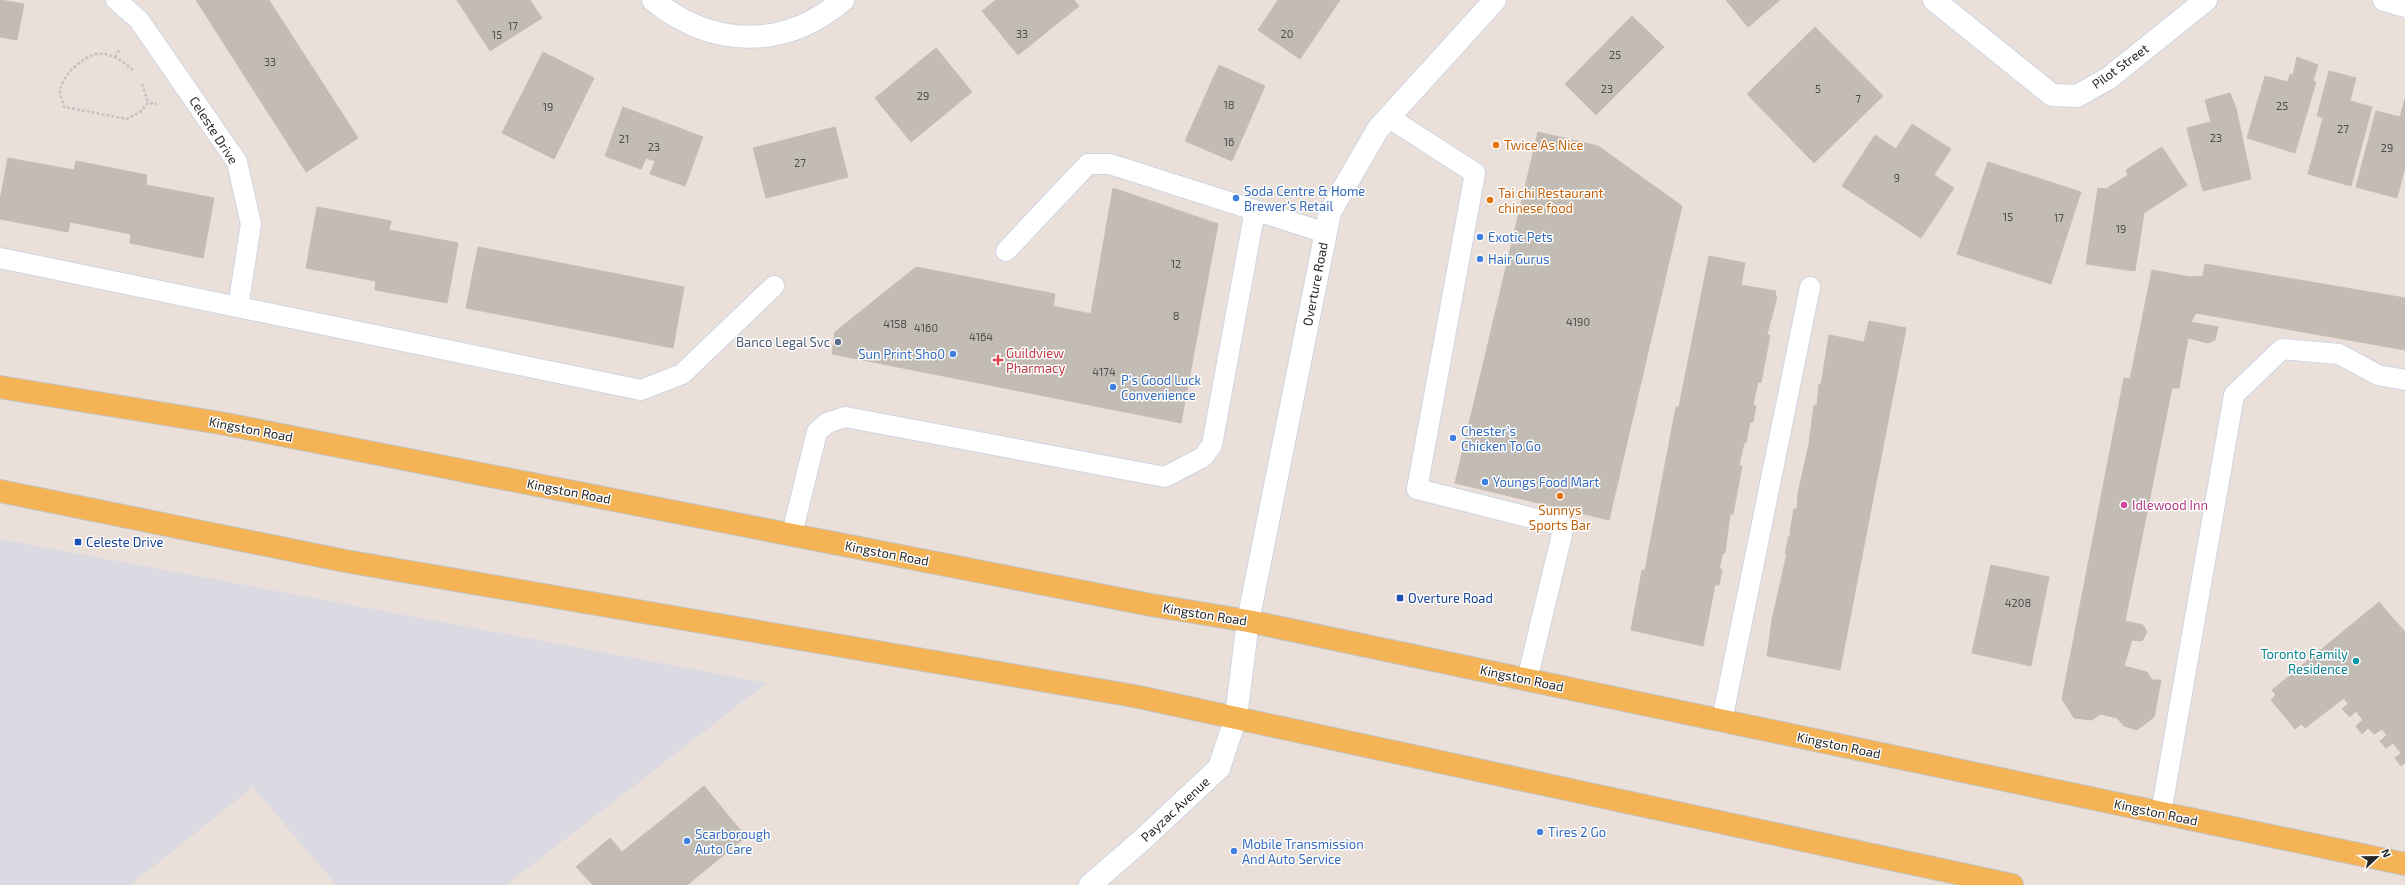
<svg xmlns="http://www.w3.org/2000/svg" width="2405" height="885" font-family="'Exo 2',sans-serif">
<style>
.industrial{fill:#dbdae3}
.building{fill:#c2bcb5;stroke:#c6bcb3}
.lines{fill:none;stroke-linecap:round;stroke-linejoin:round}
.lane-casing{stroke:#ced5e2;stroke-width:22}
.street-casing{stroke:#ced5e2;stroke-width:24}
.primary-casing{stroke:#c3c3c3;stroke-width:24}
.path{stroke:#c3c3c3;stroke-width:2.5;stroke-dasharray:3 2;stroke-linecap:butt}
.lane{stroke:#fff;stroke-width:20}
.street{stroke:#fff;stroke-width:22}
.primary{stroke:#f4b355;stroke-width:22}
.food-dot{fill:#e8710a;stroke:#fff;stroke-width:1.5}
.shop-dot{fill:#3f7fe0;stroke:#fff;stroke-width:1.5}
.service-dot{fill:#5c6f8a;stroke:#fff;stroke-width:1.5}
.health-dot{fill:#e0444e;stroke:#fff;stroke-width:1.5}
.hotel-dot{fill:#d1479c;stroke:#fff;stroke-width:1.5}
.transit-dot{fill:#1a4fb4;stroke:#fff;stroke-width:1.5}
.culture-dot{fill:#0f9aa8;stroke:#fff;stroke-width:1.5}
.labels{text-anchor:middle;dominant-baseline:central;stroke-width:3;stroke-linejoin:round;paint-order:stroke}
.number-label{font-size:11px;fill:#4e4d4b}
.street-label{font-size:13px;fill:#282828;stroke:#fff}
.food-label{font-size:13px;fill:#c56008;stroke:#fff;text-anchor:start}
.shop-label{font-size:13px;fill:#366cbe;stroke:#fff;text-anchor:start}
.service-label{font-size:13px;fill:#4e5e75;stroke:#fff;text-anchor:end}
.health-label{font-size:13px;fill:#be3a42;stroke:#fff;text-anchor:start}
.hotel-label{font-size:13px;fill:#b23c85;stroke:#fff;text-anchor:start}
.transit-label{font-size:13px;fill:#164399;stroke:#fff;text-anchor:start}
.culture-label{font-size:13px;fill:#0d838f;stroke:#fff;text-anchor:end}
</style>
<rect width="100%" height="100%" fill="#ebe0d9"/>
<path class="industrial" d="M0,539L767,683L506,885H336L253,787L130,885H0Z"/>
<path class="building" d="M0,0L24,4L17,40L0,37Z
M196,0H269L358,138L306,172Z
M457,0H530L542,18L490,51Z
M996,0H1074L1079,6L1018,55L982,11Z
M1278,0H1340L1300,59L1258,30Z
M1726,0H1780L1748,27Z
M1632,16L1664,47L1596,115L1565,84Z
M1815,27L1883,96L1814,163L1747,94Z
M936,48L972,92L911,142L875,98Z
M543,52L594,78L554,159L502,133Z
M2297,57L2318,65L2313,81L2316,82L2295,153L2247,138L2265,76L2288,82L2290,74L2293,75Z
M1219,65L1265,86L1232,161L1185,141Z
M2329,71L2356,78L2350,101L2372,107L2351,186L2308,174L2323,118L2317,116Z
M2230,93L2236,108L2251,179L2203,191L2187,128L2211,122L2205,100Z
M2405,99V167L2397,198L2356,187L2376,111L2400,117Z
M623,107L703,137L685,186L650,174L655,161L646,158L641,169L605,156Z
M1912,124L1951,149L1934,175L1954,188L1921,238L1842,186L1875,135L1896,149Z
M835,127L848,177L766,198L753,148Z
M1538,132L1598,146L1682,206L1609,520L1455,483Z
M2162,147L2187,185L2144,213L2135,271L2086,264L2098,188L2106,189L2128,175L2126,170Z
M8,158L74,170L76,161L147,175L146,185L214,198L203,258L130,243L131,234L70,222L68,232L0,219V200Z
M1988,162L2081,192L2051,284L1957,254Z
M1113,188L1218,224L1181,423L832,354L835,332L916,267L1055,294L1053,306L1091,314Z
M317,207L391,221L389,230L458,243L447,303L375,290L376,281L306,268Z
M478,247L684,287L673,348L466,308Z
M1709,256L1745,263L1741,285L1776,291L1775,296L1777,297L1767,335H1770L1761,383L1758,382L1753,405L1756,406L1753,422H1750L1746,443H1744L1739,465L1742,466L1733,514H1730L1725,553H1723L1719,569H1722L1719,585H1715L1703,646L1631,630L1642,570H1645L1676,407H1679Z
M2205,264L2405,298V350L2196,313L2191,322L2218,327L2215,340L2208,343L2188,338L2179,388H2172L2125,621L2143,625L2147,632L2142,641L2132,640L2124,666L2147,672L2152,680H2161L2154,717L2137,730L2124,726L2117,718L2100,714L2092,720L2074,718L2062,699L2124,378L2130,379L2152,270L2190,277L2203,276Z
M1869,321L1906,328L1840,670L1767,656L1772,620L1787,553H1785L1789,536L1791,537L1790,531L1794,509H1797L1798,493L1809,444L1814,405L1817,406L1819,384L1821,385L1829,335L1864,342Z
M1991,565L2049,577L2031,666L1972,653Z
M2379,602L2405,632V763L2401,766L2395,758L2401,753L2393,743L2386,748L2380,741L2387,735L2382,729L2374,734L2368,728L2362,734L2356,726L2363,720L2356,711L2350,717L2342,709L2348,704L2344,698L2305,728L2301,724L2295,729L2271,700L2276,695L2272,690Z
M704,786L746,837L687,885H593L576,867L610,838L622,852Z"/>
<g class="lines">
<defs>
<path id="lane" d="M116,0L139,20L237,162L251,224L238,307
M1388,117L1475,173L1417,489L1564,526L1527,680
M1006,251L1088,164H1110L1326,233
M0,258L641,390L682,374L774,286
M792,534L817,432L827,423L845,417L1165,477L1203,457L1212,445L1255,210
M1722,720L1810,287
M2161,813L2234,395L2282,349L2339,354L2378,375L2405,380"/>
<path id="street" d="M653,0C712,48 784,50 843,0
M1934,0L2052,95L2077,96L2109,78L2206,0
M2384,0L2405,6
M1090,885L1142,840L1219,768L1236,717L1248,621L1330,212L1378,129L1495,0"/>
<path id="primary" d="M0,387L220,423L1151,605L1248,621L2405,864
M0,491L345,561L1134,696L2012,885"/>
</defs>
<use href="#lane" class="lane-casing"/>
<use href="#street" class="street-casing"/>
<use href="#primary" class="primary-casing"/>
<path class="path" d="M115,57L120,49
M133,70C123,62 111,52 97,54C82,57 61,76 60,92C60,96 63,102 64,107L127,119L140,112L148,103L157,104
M142,84L148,103"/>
<use href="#lane" class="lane"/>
<use href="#street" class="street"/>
<use href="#primary" class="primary"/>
</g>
<g class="food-dot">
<circle cx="1496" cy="145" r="4"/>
<circle cx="1490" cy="200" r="4"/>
<circle cx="1560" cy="496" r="4"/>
</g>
<g class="shop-dot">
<circle cx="1236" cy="198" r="4"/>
<circle cx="1480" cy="237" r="4"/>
<circle cx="1480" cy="259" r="4"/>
<circle cx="953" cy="354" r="4"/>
<circle cx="1113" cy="387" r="4"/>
<circle cx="1453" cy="438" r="4"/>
<circle cx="1485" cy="482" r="4"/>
<circle cx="1540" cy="832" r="4"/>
<circle cx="687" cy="841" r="4"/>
<circle cx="1234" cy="851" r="4"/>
</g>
<circle class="service-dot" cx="838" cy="342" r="4"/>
<path class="health-dot" d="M996 354h4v4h4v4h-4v4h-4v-4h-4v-4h4z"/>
<circle class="hotel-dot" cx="2124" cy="505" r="4"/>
<g class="transit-dot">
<rect x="74" y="538" width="8" height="8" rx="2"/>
<rect x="1396" y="594" width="8" height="8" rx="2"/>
</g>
<circle class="culture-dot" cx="2356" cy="661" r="4"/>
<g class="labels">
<g class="number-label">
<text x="513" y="25">17</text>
<text x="1022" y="33">33</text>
<text x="1287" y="33">20</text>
<text x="497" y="34">15</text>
<text x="1615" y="54">25</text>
<text x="270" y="61">33</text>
<text x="1607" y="88">23</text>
<text x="1818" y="88">5</text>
<text x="923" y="95">29</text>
<text x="1858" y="98">7</text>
<text x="1229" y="104">18</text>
<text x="2282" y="105">25</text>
<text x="548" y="106">19</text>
<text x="2343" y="128">27</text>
<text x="2216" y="137">23</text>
<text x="624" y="138">21</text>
<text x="1229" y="141">16</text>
<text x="654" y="146">23</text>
<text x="2387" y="147">29</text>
<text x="800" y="162">27</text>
<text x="1897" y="177">9</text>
<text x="2008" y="216">15</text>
<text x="2059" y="217">17</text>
<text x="2121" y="228">19</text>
<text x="1176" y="263">12</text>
<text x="1176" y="315">8</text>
<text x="1578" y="321">4190</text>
<text x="895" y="323">4158</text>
<text x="926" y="327">4160</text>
<text x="981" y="336">4164</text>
<text x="1104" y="371">4174</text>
<text x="2018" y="602">4208</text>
</g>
<g class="street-label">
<text transform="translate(2120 66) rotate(-36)">Pilot Street</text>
<text transform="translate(214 130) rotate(57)">Celeste Drive</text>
<text transform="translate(1315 284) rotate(-79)">Overture Road</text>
<text transform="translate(251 429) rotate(11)">Kingston Road</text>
<text transform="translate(569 491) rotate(11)">Kingston Road</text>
<text transform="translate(887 553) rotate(11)">Kingston Road</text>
<text transform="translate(1205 614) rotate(9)">Kingston Road</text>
<text transform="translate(1522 678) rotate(12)">Kingston Road</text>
<text transform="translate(1839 745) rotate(12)">Kingston Road</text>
<text transform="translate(1175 809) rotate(-43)">Payzac Avenue</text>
<text transform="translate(2156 812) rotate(12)">Kingston Road</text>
</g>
<g class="food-label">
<text x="1504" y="145">Twice As Nice</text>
<text x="1498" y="193">Tai chi Restaurant<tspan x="1498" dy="15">chinese food</tspan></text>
<text x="1560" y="510" text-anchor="middle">Sunnys<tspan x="1560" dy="15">Sports Bar</tspan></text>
</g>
<g class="shop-label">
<text x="1244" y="191">Soda Centre &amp; Home<tspan x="1244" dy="15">Brewer's Retail</tspan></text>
<text x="1488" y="237">Exotic Pets</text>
<text x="1488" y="259">Hair Gurus</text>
<text x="945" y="354" text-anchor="end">Sun Print Sho0</text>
<text x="1121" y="380">P's Good Luck<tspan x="1121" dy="15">Convenience</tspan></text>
<text x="1461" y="431">Chester's<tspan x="1461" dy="15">Chicken To Go</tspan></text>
<text x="1493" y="482">Youngs Food Mart</text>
<text x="1548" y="832">Tires 2 Go</text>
<text x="695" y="834">Scarborough<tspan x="695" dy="15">Auto Care</tspan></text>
<text x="1242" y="844">Mobile Transmission<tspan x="1242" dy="15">And Auto Service</tspan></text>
</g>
<g class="service-label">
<text x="830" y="342">Banco Legal Svc</text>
</g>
<g class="health-label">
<text x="1006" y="353">Guildview<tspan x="1006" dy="15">Pharmacy</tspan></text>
</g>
<g class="hotel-label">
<text x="2132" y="505">Idlewood Inn</text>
</g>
<g class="transit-label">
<text x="86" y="542">Celeste Drive</text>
<text x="1408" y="598">Overture Road</text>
</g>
<g class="culture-label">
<text x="2348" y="654">Toronto Family<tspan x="2348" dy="15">Residence</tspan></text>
</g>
</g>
<g transform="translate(2377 857) rotate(68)" stroke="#ffffff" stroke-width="3" paint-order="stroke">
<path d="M0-3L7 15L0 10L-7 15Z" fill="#282828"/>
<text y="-6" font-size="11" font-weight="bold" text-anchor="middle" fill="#282828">N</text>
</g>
</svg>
